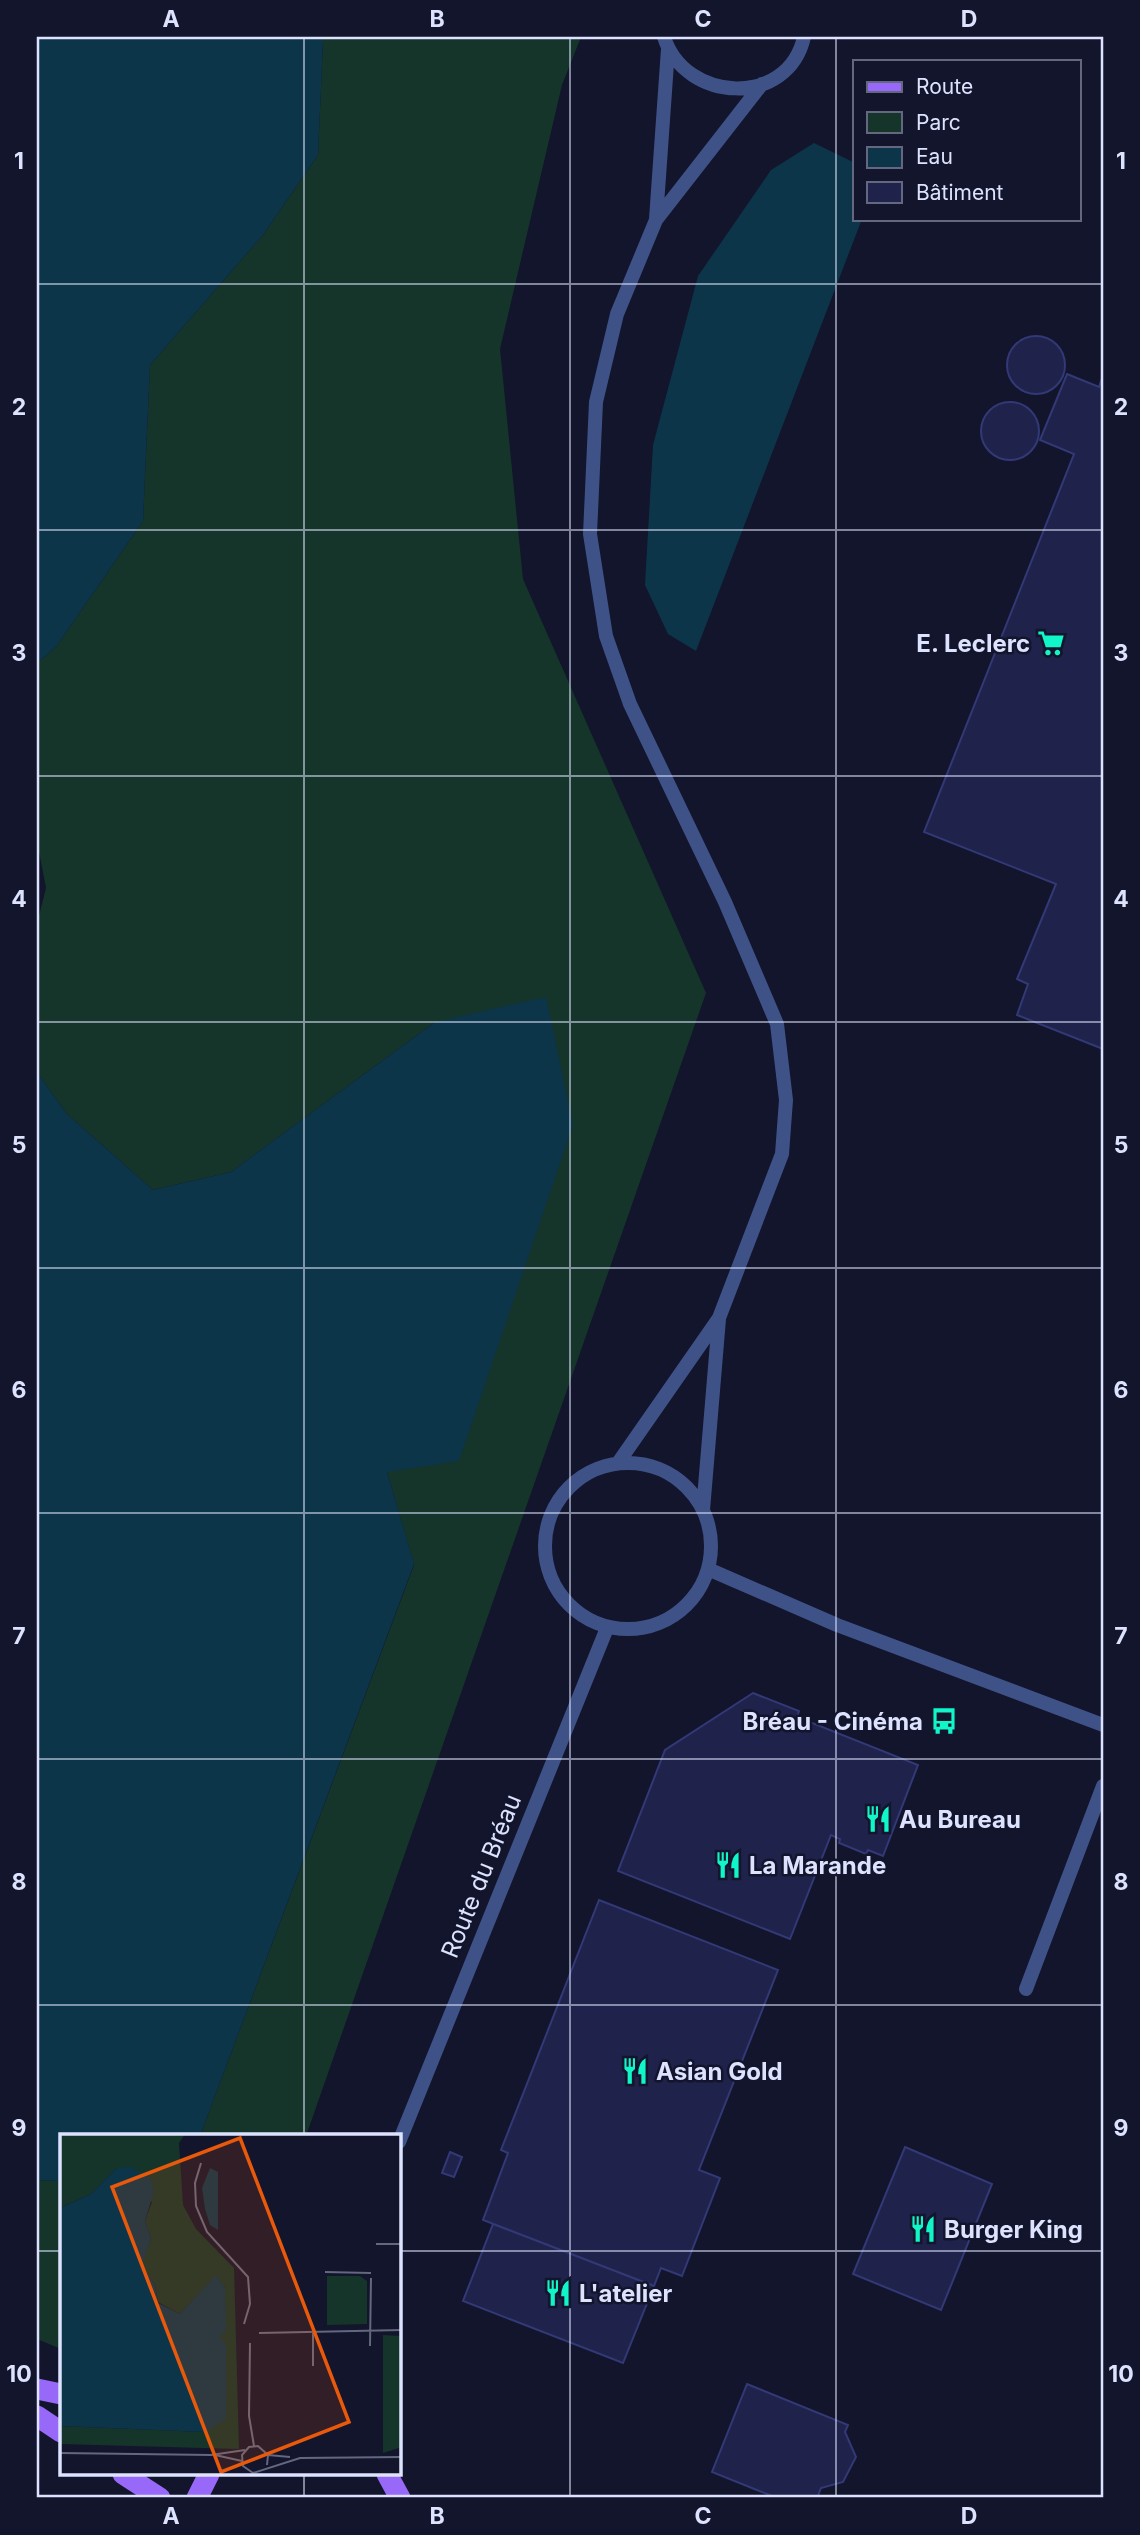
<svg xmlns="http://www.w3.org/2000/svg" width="1140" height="2535" font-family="Inter,sans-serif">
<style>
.green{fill:#15352a}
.water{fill:#0d3549}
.building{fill:#1f234b;stroke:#323976;stroke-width:2}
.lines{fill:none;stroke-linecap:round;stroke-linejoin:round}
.lane{stroke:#3f5288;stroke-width:14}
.street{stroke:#3f5288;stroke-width:14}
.primary{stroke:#9869f9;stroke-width:21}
.grid{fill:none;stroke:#dde3fe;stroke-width:2;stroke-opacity:0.55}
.labels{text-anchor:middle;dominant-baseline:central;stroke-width:5;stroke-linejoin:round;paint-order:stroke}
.poi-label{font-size:24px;font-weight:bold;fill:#dde3fe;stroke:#12152b;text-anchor:start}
.street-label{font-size:24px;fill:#dde3fe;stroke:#12152b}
.inset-road{fill:none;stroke:#63677f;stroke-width:2}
.view{fill:#e8590c;fill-opacity:0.15;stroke:#e8590c;stroke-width:3.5}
.inset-edge{fill:none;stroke:#dde3fe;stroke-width:3.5}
.neatline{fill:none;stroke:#dde3fe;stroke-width:2.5}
.grid-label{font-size:23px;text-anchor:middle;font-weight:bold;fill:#dde3fe}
</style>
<rect width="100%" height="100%" fill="#12152b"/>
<path class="green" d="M320,37H581L562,85L500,349L523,579L706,993L306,2136H200L414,1565L387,1472L435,1022L231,1172L153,1190L66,1113L37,1072V924L46,888L37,841V663L56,647L143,521L150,365L263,235L318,155L323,42Z
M37,2180L61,2181V2349L37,2339Z"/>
<path class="water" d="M37,37H320L323,41L318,155L263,235L150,365L143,521L56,647L37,663Z
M814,143L855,163V219H862L696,651L668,634L645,585L653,445L698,276L771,170Z
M546,997L573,1125L459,1461L387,1472L414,1564L200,2136H61V2181L37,2180V1072L66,1113L153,1190L231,1172L435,1022Z"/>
<path class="building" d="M1007 365a29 29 0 1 1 58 0a29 29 0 1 1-58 0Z
M1067,374L1099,387L1103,375V1049L1017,1015L1028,984L1017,979L1056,884L924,832L1074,454L1040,440Z
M981 431a29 29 0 1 1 58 0a29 29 0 1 1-58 0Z
M753,1693L799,1711L797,1717L918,1765L883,1856L868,1850L866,1854L839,1843L840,1839L831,1835L790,1939L618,1871L665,1750Z
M599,1900L778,1970L699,2170L720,2178L682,2276L661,2268L654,2286L483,2220L508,2153L501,2150Z
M905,2147L992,2184L941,2310L853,2274Z
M450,2152L462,2157L454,2177L442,2173Z
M493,2224L654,2286L623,2363L463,2301Z
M747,2384L848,2425L845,2432L856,2457L843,2482L821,2488L817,2498H777L712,2472Z"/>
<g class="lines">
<path class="lane" d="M1026,1989L1103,1786"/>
<path class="street" d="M664,37C685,103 788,108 804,37
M656,219L668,49
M545 1546a83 83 0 1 1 166 0a83 83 0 1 1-166 0Z
M618,1463L719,1318L782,1154L786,1100L777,1024L725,902L630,704L606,636L590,534L596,402L617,314L656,220L762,84
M703,1510L719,1319
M708,1569L837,1625L1103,1725
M399,2142L607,1628"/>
<path class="primary" d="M37,2389L61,2394
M37,2416L61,2432
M123,2474L160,2498
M387,2474L400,2498
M197,2498L209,2474"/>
</g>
<path class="grid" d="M304,37V2136M570,37V2498M836,37V2498M37,284H1103M37,530H1103M37,776H1103M37,1022H1103M37,1268H1103M37,1513H1103M37,1759H1103M37,2005H1103M37,2251H61M399,2251H1103M304,2474V2498"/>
<defs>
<symbol id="supermarket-bare" viewBox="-9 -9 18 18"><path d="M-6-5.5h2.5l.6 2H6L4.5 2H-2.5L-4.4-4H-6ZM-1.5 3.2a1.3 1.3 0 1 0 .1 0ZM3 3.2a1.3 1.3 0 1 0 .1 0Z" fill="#11f6c9" stroke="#12152b" stroke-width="2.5" paint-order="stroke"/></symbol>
<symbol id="bus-bare" viewBox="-9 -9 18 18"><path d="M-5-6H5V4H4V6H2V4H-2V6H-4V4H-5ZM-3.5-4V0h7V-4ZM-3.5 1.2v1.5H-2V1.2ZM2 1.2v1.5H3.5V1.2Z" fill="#11f6c9" stroke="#12152b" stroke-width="2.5" paint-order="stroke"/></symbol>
<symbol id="restaurant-bare" viewBox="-9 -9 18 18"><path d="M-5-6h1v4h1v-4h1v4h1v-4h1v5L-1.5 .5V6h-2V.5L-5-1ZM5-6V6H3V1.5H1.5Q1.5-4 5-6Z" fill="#11f6c9" stroke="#12152b" stroke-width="2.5" paint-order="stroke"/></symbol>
</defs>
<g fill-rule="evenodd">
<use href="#supermarket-bare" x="1032" y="624" width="38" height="38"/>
<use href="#bus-bare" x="925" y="1702" width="38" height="38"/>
<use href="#restaurant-bare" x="859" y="1800" width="38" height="38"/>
<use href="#restaurant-bare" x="709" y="1846" width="38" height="38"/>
<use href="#restaurant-bare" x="616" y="2052" width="38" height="38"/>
<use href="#restaurant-bare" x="904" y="2210" width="38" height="38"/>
<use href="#restaurant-bare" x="539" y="2274" width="38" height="38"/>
</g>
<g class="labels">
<g class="poi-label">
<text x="1030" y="643" text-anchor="end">E. Leclerc</text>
<text x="923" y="1721" text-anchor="end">Bréau - Cinéma</text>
<text x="899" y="1819">Au Bureau</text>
<text x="749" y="1865">La Marande</text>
<text x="656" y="2071">Asian Gold</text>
<text x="944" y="2229">Burger King</text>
<text x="579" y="2293">L'atelier</text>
</g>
<g class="street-label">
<text transform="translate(481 1876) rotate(-68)">Route du Bréau</text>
</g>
</g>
<g transform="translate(60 2134)">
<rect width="341" height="341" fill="#12152b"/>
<path d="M0,0H125L119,9L123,71L136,95L174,134L179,315L0,310V292L145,298L165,154L156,142L120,180L98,168L95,151L81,131L91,105L85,87L92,68L57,34L31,60L0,74ZM267,142H300L307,147V190L267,191ZM323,201L341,202L342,313L323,319Z" fill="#15352a"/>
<path d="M70,33L90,44L94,57L85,87L91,105L82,131L95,151L98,169L120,180L156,141L165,154L166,197L159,202L166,211V285L145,298L0,292V74L31,60L57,34ZM150,34L158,38V96L150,91L145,75L142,54Z" fill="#0d3549"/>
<path class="inset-road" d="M141,29L135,49L136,72L147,98L188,143L190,170L184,190M316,110H342M265,138L311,139M199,199L342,196M253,199V232M190,209L189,282L194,312M310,212L311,144M0,319L151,321L185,316M155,321L182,327M208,321L230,323M207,331L208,321L198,312L189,313L182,321L183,332L193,339L240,324L342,323"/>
<path class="view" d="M180,4L289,288L161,338L52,53Z"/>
<rect width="341" height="341" class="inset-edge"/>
</g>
<rect width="1140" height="2535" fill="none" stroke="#12152b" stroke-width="77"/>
<rect x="853" y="60" width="228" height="161" fill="#12152b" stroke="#63677f" stroke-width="2"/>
<rect x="867" y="82" width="35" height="10" fill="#9869f9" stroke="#63677f" stroke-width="2"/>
<text x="916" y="94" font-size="21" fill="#dde3fe">Route</text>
<rect x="867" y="112" width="35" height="21" fill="#15352a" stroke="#63677f" stroke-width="2"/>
<text x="916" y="130" font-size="21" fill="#dde3fe">Parc</text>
<rect x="867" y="147" width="35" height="21" fill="#0d3549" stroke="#63677f" stroke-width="2"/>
<text x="916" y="164" font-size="21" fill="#dde3fe">Eau</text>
<rect x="867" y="182" width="35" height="21" fill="#1f234b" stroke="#63677f" stroke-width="2"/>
<text x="916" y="200" font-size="21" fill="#dde3fe">Bâtiment</text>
<rect x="38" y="38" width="1064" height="2458" class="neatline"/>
<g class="grid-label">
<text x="171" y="27">A</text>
<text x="437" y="27">B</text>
<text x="703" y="27">C</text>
<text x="969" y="27">D</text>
<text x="19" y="169">1</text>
<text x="1121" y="169">1</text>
<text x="19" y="415">2</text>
<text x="1121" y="415">2</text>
<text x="19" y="661">3</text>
<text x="1121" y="661">3</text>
<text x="19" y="907">4</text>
<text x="1121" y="907">4</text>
<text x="19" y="1153">5</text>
<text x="1121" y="1153">5</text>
<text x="19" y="1398">6</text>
<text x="1121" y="1398">6</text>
<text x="19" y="1644">7</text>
<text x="1121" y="1644">7</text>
<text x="19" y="1890">8</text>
<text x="1121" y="1890">8</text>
<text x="19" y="2136">9</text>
<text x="1121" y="2136">9</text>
<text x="19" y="2382">10</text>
<text x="1121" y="2382">10</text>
<text x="171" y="2524">A</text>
<text x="437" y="2524">B</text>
<text x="703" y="2524">C</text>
<text x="969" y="2524">D</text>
</g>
</svg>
